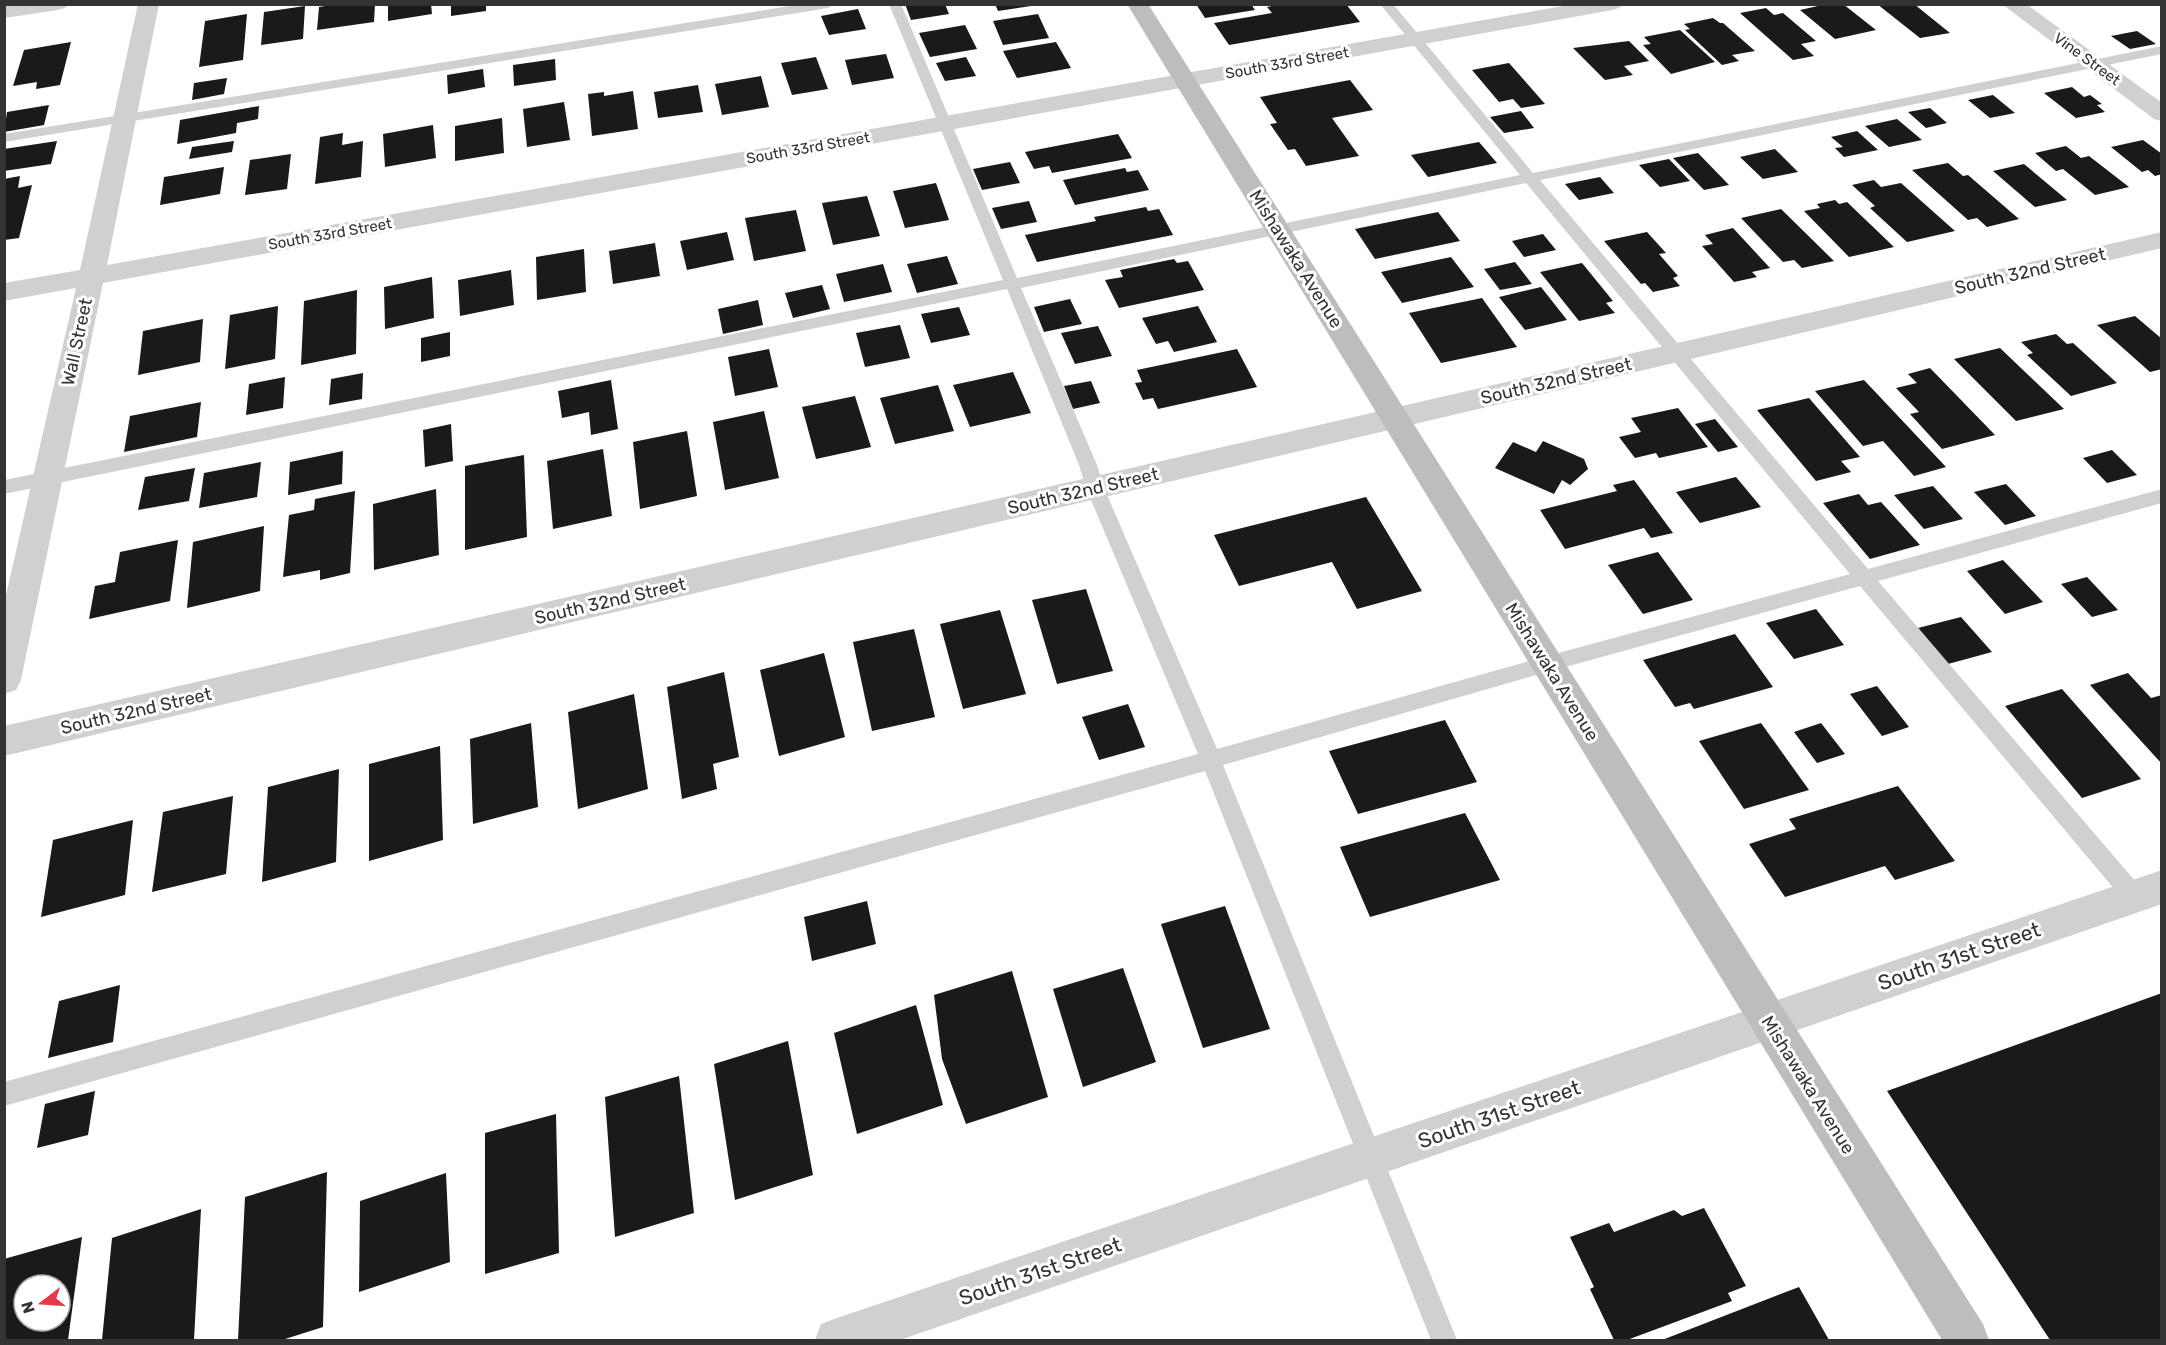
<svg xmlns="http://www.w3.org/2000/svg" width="2166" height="1345" font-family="Rubik,sans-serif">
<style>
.building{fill:#1a1a1a;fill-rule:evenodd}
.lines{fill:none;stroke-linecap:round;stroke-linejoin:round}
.lane{fill:#d0d0d0;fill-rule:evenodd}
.street{fill:#d0d0d0;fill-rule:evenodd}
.secondary{fill:#bdbdbd;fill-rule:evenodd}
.labels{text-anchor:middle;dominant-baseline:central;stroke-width:6;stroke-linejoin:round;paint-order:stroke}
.far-street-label{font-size:15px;fill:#333;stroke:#fff}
.street-label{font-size:18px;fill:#333;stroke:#fff}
.near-street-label{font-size:21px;fill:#333;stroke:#fff}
</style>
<rect width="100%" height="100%" fill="#fff"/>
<path class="building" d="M337,4H375L374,22L317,30L319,7Z
M388,4H431L432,14L388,21Z
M451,4H486V11L451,16Z
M905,4H945L949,14L911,20Z
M995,4H1031V6L998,11Z
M1196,4H1251L1255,10L1205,18Z
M1281,4H1346L1360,22L1229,45L1214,23L1272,13L1267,7Z
M1827,4H1843L1876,30L1835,39L1800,10Z
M1877,4H1914L1950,33L1920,38Z
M305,6L303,39L261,45L264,12Z
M1766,8L1774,15L1783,13L1816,41L1801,44L1814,56L1793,60L1740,13Z
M858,9L866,29L829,35L821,16Z
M247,14L243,60L199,67L205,21Z
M1038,14L1049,38L1003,45L993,21Z
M1713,18L1720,23H1723L1755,51L1732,55L1739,61L1722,65L1685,30L1690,29L1684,24Z
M965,25L977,49L930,57L919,33Z
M1680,30L1715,62L1671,74L1643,45L1651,44L1644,37Z
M2137,31L2156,44L2130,49L2111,36Z
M1629,41L1649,61L1624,66L1633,75L1605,80L1573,48Z
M71,42L60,85L36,89L37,82L13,86L24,50Z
M1056,42L1071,68L1017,78L1003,51Z
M886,54L894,78L852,85L845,60Z
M816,57L828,89L792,95L781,63Z
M966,57L976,76L945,81L936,63Z
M555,59L556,80L514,86L513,65Z
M1509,63L1545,104L1521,108L1513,99L1499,102L1472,70Z
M483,69L485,87L448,94L447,75Z
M761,76L769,107L722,115L715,84Z
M227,78L224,94L192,100L194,83Z
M1350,80L1373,110L1332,118L1359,156L1306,166L1295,149L1288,150L1270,124L1277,123L1260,97Z
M698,85L703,112L658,118L654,92Z
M2072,87L2084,97L2090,95L2102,104L2097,105L2105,112L2076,118L2044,93Z
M633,91L638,129L592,136L588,94L604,92V96Z
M1993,95L2015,113L1990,118L1968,100Z
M564,102L570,140L527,147L523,109Z
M49,105L44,125L4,132L7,112Z
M259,106L258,119L237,123L236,133L177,144L180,120Z
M1930,108L1947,123L1926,128L1908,112Z
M1521,111L1534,128L1504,133L1490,117Z
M502,118L504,153L455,161V126Z
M1897,119L1922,140L1889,147L1865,126Z
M433,125L436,158L385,167L383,134Z
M1857,131L1878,150L1844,157L1835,148L1843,147L1831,137Z
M343,133L342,145L363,141L361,177L315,184L320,137Z
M1118,134L1132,158L1052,173L1049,166L1034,169L1025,152Z
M2143,140L2162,154V174L2155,176L2148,170L2142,172L2111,147Z
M57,141L51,164L4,171V149Z
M234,141L232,152L189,159L192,147Z
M1479,142L1497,163L1428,177L1411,155Z
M2066,146L2081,158L2089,156L2129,187L2095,195L2063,169L2056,171L2035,153Z
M1775,149L1798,172L1763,179L1740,157Z
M1698,153L1729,185L1704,190L1673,158Z
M291,154L287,189L245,195L250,160Z
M1669,159L1690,181L1660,187L1639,165Z
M1010,162L1020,183L982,190L973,169Z
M1948,163L1963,176L1968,175L2019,219L1987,227L1977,218L1968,220L1912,170Z
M2024,164L2067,200L2035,207L1993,171Z
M224,167L220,194L160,205L164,177Z
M1125,168L1127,172L1138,170L1149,190L1075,205L1063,180Z
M20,176L18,188L32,185L19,238L4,240V179Z
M1600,177L1614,193L1579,200L1565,184Z
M1874,180L1881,187L1901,183L1955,231L1907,242L1870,208L1875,206L1852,185Z
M936,183L949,220L905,228L893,191Z
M867,196L880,236L833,245L822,203Z
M1835,200L1839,204L1847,202L1894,247L1849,257L1804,211L1820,208L1817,204Z
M1029,201L1037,222L1001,229L992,208Z
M1146,207L1148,211L1159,209L1173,235L1037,262L1025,235L1096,221L1094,217Z
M1781,209L1834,261L1802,268L1794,260L1783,262L1741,218Z
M796,210L806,251L754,261L745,218Z
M1438,212L1460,241L1375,259L1355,229Z
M1733,228L1770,268L1752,272L1757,277L1734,282L1702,246L1713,244L1705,235Z
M727,232L734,260L687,270L680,241Z
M1647,232L1666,253L1659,254L1678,276L1673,278L1680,286L1653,292L1645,283L1641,284L1604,241Z
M1543,234L1556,250L1524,257L1512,241Z
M655,243L660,276L613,284L609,251Z
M584,249L586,292L537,300L536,257Z
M947,256L958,284L917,293L907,264Z
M1451,257L1474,287L1402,303L1381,272Z
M1174,259L1177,263L1188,261L1204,290L1119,308L1105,280L1123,277L1120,270Z
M1515,262L1532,284L1500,290L1484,269Z
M1582,263L1613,301L1606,303L1615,313L1579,321L1540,272Z
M883,264L892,292L844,302L836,274Z
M511,270L514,305L460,316L458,280Z
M432,277L434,318L385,329L384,287Z
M822,285L830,309L793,318L785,293Z
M1541,287L1567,320L1525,330L1499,297Z
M357,290L356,354L301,365L304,301Z
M1482,298L1517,347L1441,363L1409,313Z
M1070,299L1082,324L1044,332L1034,307Z
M758,300L763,325L723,334L718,309Z
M278,306L275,359L225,369L230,315Z
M1198,306L1217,342L1174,352L1168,341L1156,344L1142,318Z
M959,307L970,335L931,343L921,314Z
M2135,316L2162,339V369L2150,372L2097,325Z
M203,319L200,362L138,375L143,331Z
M900,325L910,358L865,367L856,333Z
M1098,326L1112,356L1075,364L1061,333Z
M450,332V356L421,362V338Z
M2056,334L2067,344L2073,343L2117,383L2071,396L2027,355L2033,353L2021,342Z
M2000,348L2064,409L2016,421L1954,359Z
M769,349L778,387L735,396L728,357Z
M1237,349L1257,387L1158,409L1153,398L1143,400L1135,383L1142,382L1137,370Z
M1930,368L1995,435L1942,449L1910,414L1919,412L1896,388L1917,383L1908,374Z
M1013,372L1031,413L970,427L953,385Z
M363,373L362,399L329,405L331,379Z
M285,377L283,408L246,415L249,384Z
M611,380L618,429L591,435L589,412L562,418L558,391Z
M1864,380L1946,467L1914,476L1883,441L1863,446L1815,391Z
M1091,381L1100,403L1073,409L1064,386Z
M938,385L954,431L895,444L880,398Z
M855,396L871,447L816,459L802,407Z
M1809,398L1860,457L1841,461L1851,472L1816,481L1757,410Z
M201,402L197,437L124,452L130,416Z
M1678,408L1708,447L1659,458L1656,453L1635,458L1619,437L1641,432L1631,418Z
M764,411L779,478L725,490L713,422Z
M1715,419L1738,447L1718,452L1695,424Z
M451,424L453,461L425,467L423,430Z
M687,431L697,496L640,509L633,442Z
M1543,441L1584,459L1588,469L1570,485L1562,480L1554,494L1495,468L1513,442L1536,452Z
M603,449L612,516L553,529L547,461Z
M2112,450L2137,475L2107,483L2083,458Z
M343,451L342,484L288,495L290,462Z
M524,455L527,537L465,550V466Z
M261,462L257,497L199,508L204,473Z
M195,468L189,501L138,510L145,477Z
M1736,477L1761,507L1700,523L1676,492Z
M1634,480L1673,533L1651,538L1644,528L1565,549L1540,510L1617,491L1613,485Z
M2006,484L2036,516L2005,525L1974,492Z
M1933,486L1963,519L1924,529L1894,495Z
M436,489L439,555L374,570L373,504Z
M355,491L350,573L320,580V570L283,577L289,515L314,510L315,499Z
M1859,494L1868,505L1881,502L1920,545L1870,559L1823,503Z
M1366,497L1422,591L1357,609L1332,562L1239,586L1214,535Z
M264,526L260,591L187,608L193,542Z
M178,540L170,601L89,619L95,586L115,582L120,552Z
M1658,552L1693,600L1643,614L1608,565Z
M2003,560L2043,602L2005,614L1967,571Z
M2087,577L2118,610L2092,617L2061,584Z
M1086,589L1113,671L1057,684L1032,600Z
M1816,609L1844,645L1794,659L1766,623Z
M1000,610L1026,694L963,709L940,624Z
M1961,617L1992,652L1948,664L1918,628Z
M914,629L935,717L872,731L853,642Z
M1735,634L1773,687L1694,709L1690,703L1675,707L1643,660Z
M824,653L845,737L779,756L760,670Z
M724,672L739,757L713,764L717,789L682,799L667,687Z
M2128,673L2151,698L2162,695V764L2090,685Z
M1877,686L1909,727L1882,736L1850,694Z
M2062,689L2141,779L2082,798L2005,706Z
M634,694L648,789L578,809L568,712Z
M1128,704L1145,747L1099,760L1082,717Z
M1445,720L1477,782L1358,814L1329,751Z
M531,723L538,807L473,824L470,739Z
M1761,723L1809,790L1744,809L1699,741Z
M1821,723L1845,754L1817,763L1794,732Z
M440,746L443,840L369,861V764Z
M339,769L336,862L262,882L268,787Z
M1898,786L1955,861L1895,880L1885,866L1785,897L1749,844L1796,829L1789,819Z
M233,796L226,874L152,892L163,812Z
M1465,813L1500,880L1370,917L1340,847Z
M133,820L125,895L41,917L53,840Z
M867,901L876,944L812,961L804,917Z
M1225,906L1270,1029L1203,1048L1161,924Z
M1123,968L1156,1062L1083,1087L1053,989Z
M1012,971L1048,1097L966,1124L942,1059L934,995Z
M120,985L113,1042L48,1058L59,1001Z
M2162,993V1340H2050L1887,1091Z
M916,1005L943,1105L857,1134L834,1033Z
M788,1041L813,1175L735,1200L714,1064Z
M679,1076L694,1213L615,1237L605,1097Z
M95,1091L88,1135L37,1148L45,1104Z
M556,1114L559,1253L485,1274V1133Z
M327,1172L323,1327L282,1340H238L245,1197Z
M446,1173L450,1262L359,1292L360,1201Z
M1704,1208L1746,1286L1728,1293L1732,1301L1627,1340H1614L1590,1289L1594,1287L1570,1237L1609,1223L1614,1232L1674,1210L1682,1216Z
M201,1209L194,1340H102L112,1238Z
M82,1237L68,1340H4V1259ZM24,1285H60V1321H24Z
M1799,1287L1829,1340H1662Z"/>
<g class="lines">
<path class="lane" d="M802,4H834L828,8L4,142V134Z
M889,4H901L1017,278L1520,175L1380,4H1393L1533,173L2162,46V54L1540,180L1868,569L2162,489V503L1878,581L2142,889L2145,896L2142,903L2134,906L2126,903L1860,586L1547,672L1223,765L1457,1340H1431L1205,771L4,1106V1082L1198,754L1086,488L1079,465L1007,289L4,494V480L1003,280ZM1526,183L1850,574L1547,656L1217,749L1104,488L1097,465L1021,288Z"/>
<path class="street" d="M12,4H68L65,8L58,10L4,18V6Z
M138,4H159L107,265L1574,4H1622L1619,8L1612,10L103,283L21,680L16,690L4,694V604L76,288L4,301V283L80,270Z
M2002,4H2026L2162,103V121L2154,119Z
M2162,232V248L4,756V726Z
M2162,870V904L900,1340H815L821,1324L837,1318Z"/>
<path class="secondary" d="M1127,4H1148L1983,1324L1989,1340H1942Z"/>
</g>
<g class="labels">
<g class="far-street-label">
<text transform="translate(2087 59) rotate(36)">Vine Street</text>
<text transform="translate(1287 63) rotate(-10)">South 33rd Street</text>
<text transform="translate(808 148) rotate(-10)">South 33rd Street</text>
<text transform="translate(330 234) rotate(-10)">South 33rd Street</text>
</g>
<g class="street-label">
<text transform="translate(1296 259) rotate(58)">Mishawaka Avenue</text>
<text transform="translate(2030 271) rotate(-13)">South 32nd Street</text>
<text transform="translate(77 342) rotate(-78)">Wall Street</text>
<text transform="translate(1556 381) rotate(-13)">South 32nd Street</text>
<text transform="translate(1083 491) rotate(-13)">South 32nd Street</text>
<text transform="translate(610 601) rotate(-13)">South 32nd Street</text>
<text transform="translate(1552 672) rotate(58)">Mishawaka Avenue</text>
<text transform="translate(136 711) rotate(-13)">South 32nd Street</text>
<text transform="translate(1808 1085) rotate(58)">Mishawaka Avenue</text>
</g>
<g class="near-street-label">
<text transform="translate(1959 956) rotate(-19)">South 31st Street</text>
<text transform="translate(1499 1114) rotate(-19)">South 31st Street</text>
<text transform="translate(1040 1271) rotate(-19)">South 31st Street</text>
</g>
</g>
<rect width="2166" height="1345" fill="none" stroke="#333333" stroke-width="12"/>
<g transform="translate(42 1303) rotate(253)"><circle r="28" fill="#ffffff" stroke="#adadad" stroke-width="1.5"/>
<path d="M0-4.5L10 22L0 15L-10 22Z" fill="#e63946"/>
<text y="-9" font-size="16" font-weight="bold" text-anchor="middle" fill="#333333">N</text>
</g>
</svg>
